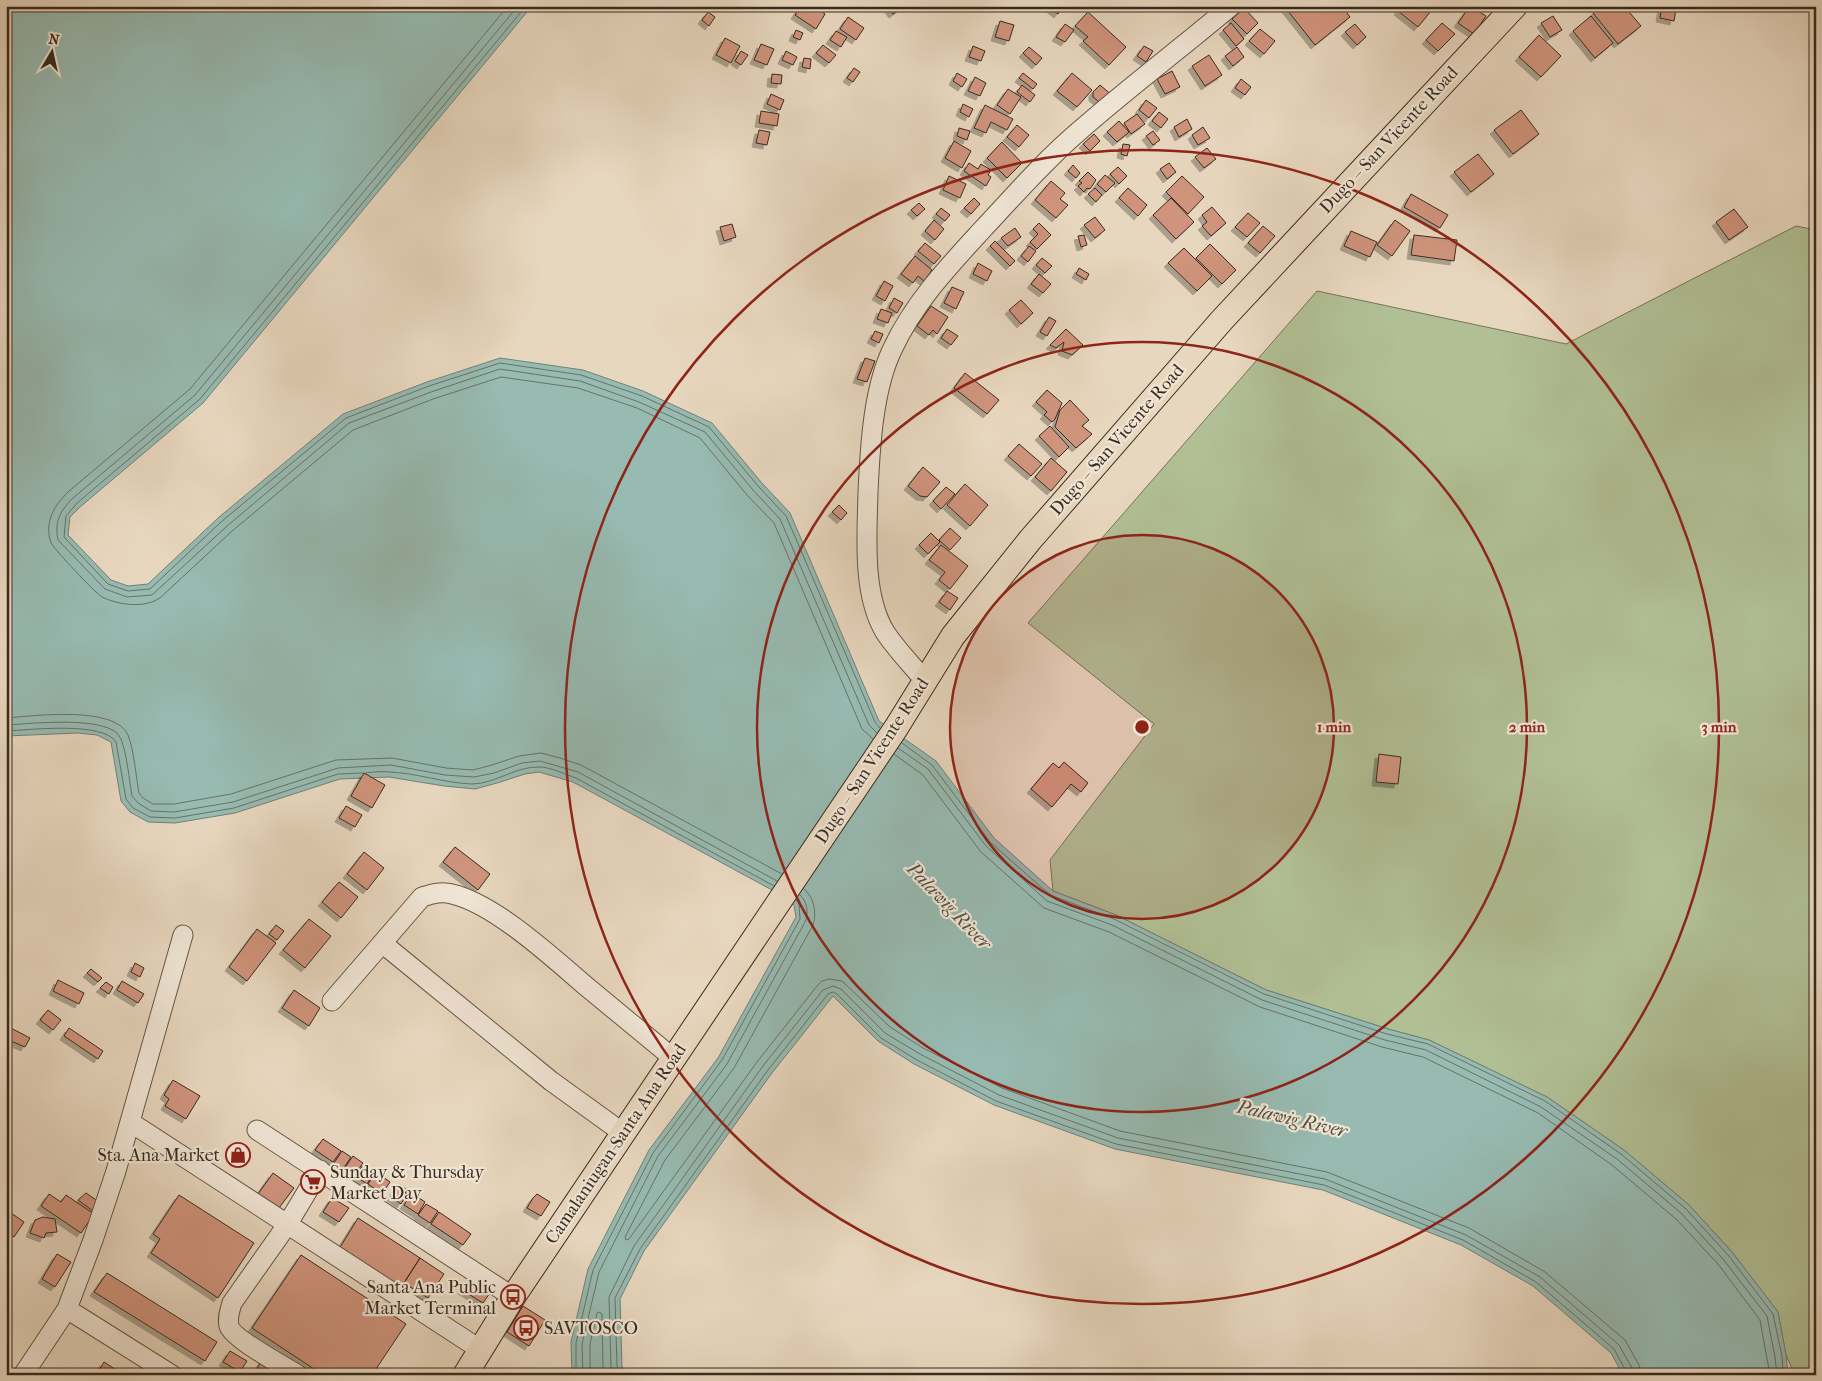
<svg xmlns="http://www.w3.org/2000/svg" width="1822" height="1381" font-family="'IM FELL French Canon',serif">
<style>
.green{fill:#b1bf95;stroke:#747559}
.water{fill:#97bab1;stroke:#718176}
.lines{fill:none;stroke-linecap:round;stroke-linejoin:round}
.shore{stroke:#687267;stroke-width:1}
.building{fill:#d0947d;stroke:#382b1d;filter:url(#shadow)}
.minor-casing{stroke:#645646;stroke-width:21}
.major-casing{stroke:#382b1d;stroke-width:26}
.minor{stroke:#f0e5d5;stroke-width:19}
.major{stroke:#e8d7bf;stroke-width:24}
.ring{fill:none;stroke:#8f2418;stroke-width:2.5}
.labels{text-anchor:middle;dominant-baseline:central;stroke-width:4.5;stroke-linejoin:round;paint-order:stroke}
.street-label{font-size:18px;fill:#382b1d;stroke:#f0e5d5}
.poi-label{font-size:18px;fill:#382b1d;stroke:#f0e5d5;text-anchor:end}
.water-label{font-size:19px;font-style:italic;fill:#504f42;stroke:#f0e5d5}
.centre{fill:#8f2418;stroke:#f0e5d5;stroke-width:2.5}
.ring-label{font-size:15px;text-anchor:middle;font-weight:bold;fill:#8f2418;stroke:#f0e5d5;stroke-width:4.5;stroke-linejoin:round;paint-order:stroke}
</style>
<defs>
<filter id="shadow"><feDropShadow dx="-4" dy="4" stdDeviation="0" flood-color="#0004"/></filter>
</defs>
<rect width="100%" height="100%" fill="#e8d7bf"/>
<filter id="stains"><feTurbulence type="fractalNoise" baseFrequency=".004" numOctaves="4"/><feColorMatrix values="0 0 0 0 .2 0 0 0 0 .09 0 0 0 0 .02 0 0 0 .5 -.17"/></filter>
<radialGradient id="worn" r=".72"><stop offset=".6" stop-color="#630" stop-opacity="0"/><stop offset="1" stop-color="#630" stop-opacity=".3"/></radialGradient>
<path class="green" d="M1796,226L1816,230V1375H1795L1786,1355L1778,1312L1732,1252L1689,1205L1624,1150L1547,1097L1429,1040L1388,1029L1266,990L1116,915L1053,891L1050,860L1154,724L1028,623L1317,291L1566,344Z"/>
<path class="water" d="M6,6H532L203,403L80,507L70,517L68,535L111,580L128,586L148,584L218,518L343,414L427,382L500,358L583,370L643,391L712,423L761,482L790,513L879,721L936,761L994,838L1053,891L1116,915L1266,990L1388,1029L1429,1040L1547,1097L1624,1150L1689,1205L1732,1252L1778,1312L1786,1355L1788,1375H1623L1611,1353L1533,1286L1461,1245L1323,1190L1115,1149L994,1105L914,1064L878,1041L833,996L772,1073L644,1251L620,1299L622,1366L625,1375H572L571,1342L588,1269L649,1150L718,1058L796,917L794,905L772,890L573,782L539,772L525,774L497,783L475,789L444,786L389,777L340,779L235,813L175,823L148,822L130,812L121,801L111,742L97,735L78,733L6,736Z"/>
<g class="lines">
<path class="shore" d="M508,6L190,389L68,492C54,506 44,522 51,543C56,551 94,592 102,597C118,605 146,609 161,597L231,532L353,430L433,399L501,377L578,388L637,408L700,438L747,495L774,523L862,729L873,739
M518,6L195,395L73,498C61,510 54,521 58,540L105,589L127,597L152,595L226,527L349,423L431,392L500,369L580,381L639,402L705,432L753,490L780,519L869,725L877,733
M526,6L200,399L77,503L66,516L64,537L108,584L128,591L150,589L221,522L346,418L429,386L500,363L581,375L642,396L709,427L758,486L786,516L875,722L880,728
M6,718C33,716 115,705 128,735C134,750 136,777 139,793L143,798L153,804H174L231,794L336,760L392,758L446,768L473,770L492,765L519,756L541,753L560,758L581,765L782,874
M6,725C29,724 112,714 121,739C127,754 129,779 132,796L138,803L151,811L174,812L233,802L338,768L391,765L445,775L474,777L494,773L522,763L540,761L578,772L777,881
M6,731C29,730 103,721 116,742L126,799L133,808L150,817L175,818L234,808L338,774L363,773
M902,743L932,765L990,842L1050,895L1114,919L1264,994L1387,1034L1428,1044L1545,1101L1621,1154L1686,1209L1728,1255L1773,1314L1782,1356L1783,1375
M898,748L928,769L986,846L1047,901L1112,925L1262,1000L1385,1040L1426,1050L1541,1107L1617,1159L1681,1213L1723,1259L1767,1316L1775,1357L1777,1375
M894,754L923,775L981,852L1044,908L1109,932L1260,1007L1382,1047L1423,1057L1538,1113L1612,1165L1676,1219L1718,1264L1760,1320L1770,1375
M366,773C373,772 381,771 389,772C417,773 444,783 472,784C495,784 516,766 539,767C551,767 564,774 576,778L774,886
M804,889C814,897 817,913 813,925L734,1068L665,1160L625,1237L626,1240L629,1239L757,1062L817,986L822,981L829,979L842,981L890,1027L923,1048L1002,1088L1120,1131L1327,1172L1469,1228L1545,1272L1625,1340L1639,1365L1641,1375
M576,1375V1343L593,1270L653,1153L722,1060L800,919L799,904L796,900
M583,1375L582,1344L599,1272L658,1156L727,1064L805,922C809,913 807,901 800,895
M590,1375V1344L597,1313L599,1312L602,1314L603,1367L605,1375
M613,1375L611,1367L609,1297L634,1246L763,1066L823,990L833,986L841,989L885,1033L920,1054L999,1095L1118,1138L1325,1179L1466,1235L1540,1277L1619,1345L1632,1368L1633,1375
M619,1375L617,1366L615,1298L640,1249L768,1070L828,994L833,992L837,994L881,1038L917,1060L996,1101L1116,1144L1324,1185L1463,1240L1536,1282L1614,1349L1626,1371L1627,1375"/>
</g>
<path class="building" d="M801,6H813L825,14L816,29L795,15Z
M887,6H902L903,7L893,14Z
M1048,6H1064L1058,14Z
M1284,6H1342L1350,17L1315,45Z
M1401,6H1435L1418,27L1398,11Z
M1470,6L1486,16L1474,34L1458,23Z
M1601,6H1624L1641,26L1618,44L1593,13Z
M1662,6L1676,9L1674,21L1660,18Z
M1244,8L1258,23L1247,34L1232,19Z
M708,12L715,17L709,26L702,20Z
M1088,12L1126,47L1109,65L1083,41L1088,37L1075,26Z
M1553,16L1562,30L1550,37L1541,23Z
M1591,16L1613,43L1595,58L1573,31Z
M848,17L864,28L856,40L840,29Z
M1000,21L1014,25L1009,41L995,37Z
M1231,23L1244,39L1236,46L1223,30Z
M1442,23L1455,34L1438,51L1426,40Z
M1065,24L1074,30L1065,42L1056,37Z
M1355,24L1366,37L1357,45L1345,32Z
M1260,29L1275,41L1264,54L1249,41Z
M796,30L803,33L800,40L793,37Z
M836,31L847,37L841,47L830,40Z
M1539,35L1561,56L1541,77L1519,57Z
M725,38L740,46L731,63L716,55Z
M761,44L774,49L767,65L754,60Z
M823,45L836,55L829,63L816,53Z
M973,46L985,51L981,61L969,57Z
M1144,46L1153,51L1146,62L1137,56Z
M1029,47L1042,58L1036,65L1023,53Z
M1237,47L1244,57L1233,66L1225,56Z
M741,51L748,55L741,65L735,61Z
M786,51L797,57L793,65L782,60Z
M1209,55L1222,75L1205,86L1192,66Z
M804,58L811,59L810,69L802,67Z
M854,68L860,72L853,82L847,78Z
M1172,71L1180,87L1165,94L1157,79Z
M957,73L967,79L962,87L953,81Z
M1023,73L1037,84L1033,89L1019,78Z
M1072,73L1092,90L1077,107L1057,91Z
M772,74L782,75L781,84L771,83Z
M975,77L986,83L980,96L968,91Z
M1241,79L1251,87L1245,95L1235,88Z
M1022,85L1035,95L1030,102L1017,92Z
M1100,85L1113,96L1104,106L1093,97V92Z
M1008,89L1021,97L1010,114L997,105Z
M771,94L784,100L780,110L767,104Z
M1146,100L1157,108L1149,118L1139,110Z
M963,104L973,109L969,117L960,112Z
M985,105L1013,119L1007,130L991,122L986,133L974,128Z
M1521,110L1539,134L1513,154L1494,130Z
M761,111L779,114L777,126L759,123Z
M1159,112L1168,119L1161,128L1152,121Z
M1137,114L1145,124L1131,134L1124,123Z
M1187,119L1192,129L1179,137L1174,127Z
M1119,121L1129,132L1117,142L1107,132Z
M1017,125L1029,135L1019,147L1007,137Z
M1203,127L1210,138L1198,145L1192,135Z
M959,128L970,131L967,140L957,136Z
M759,130L770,132L767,145L756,143Z
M1153,131L1160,140L1153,145L1146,136Z
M1094,134L1100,141L1090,151L1083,144Z
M954,141L971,151L962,168L945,158Z
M1002,142L1022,163L1007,178L987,158Z
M1123,144L1130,145L1127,156L1121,154Z
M1207,148L1216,159L1204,168L1195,157Z
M1478,154L1494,174L1471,192L1454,172Z
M969,163L978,169L981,164L991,170L988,175L991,177L986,186L964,171Z
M1169,163L1176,172L1167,179L1160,169Z
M1073,165L1080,173L1076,178L1068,171Z
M1118,167L1127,176L1119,184L1110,174Z
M1088,172L1096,180L1090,189L1087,188L1084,192L1078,186L1082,183L1079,181Z
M1105,175L1115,183L1106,192L1097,184Z
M949,176L966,184L960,198L943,190Z
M1182,176L1204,197L1188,214L1166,192Z
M1051,181L1065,193L1060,199L1068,205L1056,218L1035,200Z
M1095,188L1102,195L1096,202L1088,194Z
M1128,188L1147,205L1138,216L1119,198Z
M1411,194L1448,215L1440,228L1404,207Z
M974,198L980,204L971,214L964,208Z
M1171,198L1194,222L1176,239L1153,215Z
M919,203L925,209L917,216L911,210Z
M1212,207L1226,223L1211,236L1202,226L1207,222L1202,215Z
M941,208L950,215L945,221L936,214Z
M1734,209L1748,227L1729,240L1716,222Z
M1248,213L1260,223L1247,237L1235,227Z
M1095,217L1105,230L1095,238L1084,225Z
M934,220L944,229L935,240L925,231Z
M1395,220L1410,231L1392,256L1377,245Z
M1039,223L1051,235L1037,249L1030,242L1038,234L1033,229Z
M732,224L736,237L724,241L720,227Z
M1263,226L1275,236L1260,253L1248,243Z
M1015,228L1021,237L1008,246L1001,238Z
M1351,231L1377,242L1370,257L1344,246Z
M1084,235L1087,245L1081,247L1078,236Z
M1414,235L1457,240L1454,261L1411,255Z
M995,241L1015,261L1010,266L990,246Z
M925,243L941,256L934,264L918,251Z
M1210,244L1236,270L1222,284L1196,258Z
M1029,246L1036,251L1028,262L1021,256Z
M1184,248L1212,276L1197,291L1168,263Z
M915,256L932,270L924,281L918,276L913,283L901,274Z
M1042,258L1052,266L1045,273L1036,265Z
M978,263L992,271L987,281L973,274Z
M1079,268L1089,274L1086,280L1076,274Z
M1039,274L1051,284L1043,293L1031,284Z
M884,281L893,286L885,301L876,296Z
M952,287L964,292L956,309L944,303Z
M894,298L903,303L897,313L889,308Z
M1021,300L1033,313L1021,324L1009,310Z
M931,306L948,317L937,334L933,330L929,335L917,326Z
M881,309L892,313L888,323L877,319Z
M1049,317L1056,321L1047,336L1040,332Z
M947,329L958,336L951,345L941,338Z
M1066,329L1083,345L1072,355L1062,351L1064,342L1056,348L1050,345Z
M875,331L883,334L879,343L871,339Z
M865,358L875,361L867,382L857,379Z
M965,373L999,400L987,414L954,388Z
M1047,390L1062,403L1055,419L1052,422L1044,415L1047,412L1036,402Z
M1070,400L1089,420L1082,426L1092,434L1076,448L1055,427L1060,410Z
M1050,426L1069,447L1059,457L1039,436Z
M1019,444L1042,464L1031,476L1008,456Z
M1051,458L1067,472L1051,491L1035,477Z
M923,467L940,482L927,497L920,496L908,486Z
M965,484L988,505L970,526L947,505Z
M946,487L955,494L941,509L933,501Z
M839,505L847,513L841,520L832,512Z
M950,528L961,538L950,550L939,540Z
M931,533L940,542L928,554L919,545Z
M941,545L968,566L950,589L939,580L945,572L929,560Z
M947,591L958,598L950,610L939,602Z
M1379,754L1401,757L1398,784L1376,782Z
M1064,762L1088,783L1081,792L1071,784L1052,807L1031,789L1053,763L1059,768Z
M364,773L385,785L372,808L351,796Z
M346,806L362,815L355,827L339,818Z
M455,847L490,874L478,890L443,862Z
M364,852L384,868L367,890L347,874Z
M339,882L358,897L341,918L322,902Z
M309,919L331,936L305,968L283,950Z
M276,925L284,931L277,940L269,934Z
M257,929L276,943L247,981L229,967Z
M135,963L144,968L140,977L131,972Z
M91,969L102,978L98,982L87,973Z
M58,980L84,993L79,1004L53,991Z
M122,981L144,994L138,1003L117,990Z
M106,982L113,987L109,994L100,988Z
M294,990L320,1008L309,1026L282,1008Z
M48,1010L61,1020L53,1030L40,1020Z
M9,1027L30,1038L25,1047L6,1039V1033Z
M69,1028L103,1051L98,1059L64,1036Z
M173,1080L200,1096L186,1119L165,1106L169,1099L164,1095Z
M323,1139L341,1151L333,1162L315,1150Z
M342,1151L351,1157L343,1169L334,1163Z
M353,1156L363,1163L354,1176L344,1169Z
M363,1165L375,1172L367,1184L355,1176Z
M376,1172L390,1182L382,1194L368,1184Z
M273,1173L294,1188L279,1208L258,1194Z
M399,1184L409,1191L401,1204L391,1197Z
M86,1193L99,1202L93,1211L78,1200Z
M412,1193L425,1202L418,1214L404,1205Z
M49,1194L61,1202L66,1195L94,1214L81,1233L41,1206Z
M537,1194L550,1202L541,1216L527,1208L533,1198Z
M179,1195L254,1243L218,1298L151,1253L160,1239L153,1234Z
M332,1198L349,1208L339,1222L323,1212Z
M426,1204L438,1211L430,1223L418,1215Z
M439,1212L471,1234L463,1245L431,1224Z
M11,1213L24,1222L14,1237L6,1231V1219Z
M43,1217L55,1219L57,1232L46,1233L44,1238L30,1233L35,1220Z
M358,1218L420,1258L400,1289L339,1249Z
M57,1254L71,1262L55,1287L42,1279Z
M301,1255L406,1324L372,1375H323L252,1328Z
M420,1258L444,1274L428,1298L404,1283Z
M107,1273L217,1342L205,1361L94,1292Z
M470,1277L492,1290L483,1303L462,1290Z
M523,1306L545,1320L529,1346L507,1332Z
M230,1351L247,1361L240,1372L223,1362Z
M263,1359L289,1375H253Z
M104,1362L124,1375H96Z"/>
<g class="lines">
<defs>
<path id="minor" d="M925,681C912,665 896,649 885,632C862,594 867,535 868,492C870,448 873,388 893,348C914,303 948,267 981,231C1013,197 1043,162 1078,132C1128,88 1180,49 1231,6
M382,943L551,1081L623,1133
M332,1001L422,897C432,894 441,891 452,894C495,904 553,958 587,987C616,1011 644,1034 673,1058
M130,1122L481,1350
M257,1130L513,1297
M67,1309L172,1375
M23,1375L67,1309L93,1240L116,1171L183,935
M298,1375C284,1366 233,1339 229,1326C227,1318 230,1310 232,1303L287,1225L320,1170"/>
<path id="major" d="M465,1375L513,1297L896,728L953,636L1030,540L1222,320L1515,6"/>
</defs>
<use href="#minor" class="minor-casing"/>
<use href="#major" class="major-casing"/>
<use href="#minor" class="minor"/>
<use href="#major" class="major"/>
</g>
<circle cx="1142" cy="727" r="192" fill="#8f2418" fill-opacity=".12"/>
<g class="ring">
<circle cx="1142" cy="727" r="192"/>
<circle cx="1142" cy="727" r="385"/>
<circle cx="1142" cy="727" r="577"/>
</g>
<defs>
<symbol id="shop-ring" viewBox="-11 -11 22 22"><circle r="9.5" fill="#f0e5d5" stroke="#8f2418" stroke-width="1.5"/><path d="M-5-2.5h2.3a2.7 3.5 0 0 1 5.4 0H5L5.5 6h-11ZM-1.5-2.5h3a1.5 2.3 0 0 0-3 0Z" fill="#8f2418"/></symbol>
<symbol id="supermarket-ring" viewBox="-11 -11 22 22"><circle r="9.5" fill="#f0e5d5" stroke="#8f2418" stroke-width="1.5"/><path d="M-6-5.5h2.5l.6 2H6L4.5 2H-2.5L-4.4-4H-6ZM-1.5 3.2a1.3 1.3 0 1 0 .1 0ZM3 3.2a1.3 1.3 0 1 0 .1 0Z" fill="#8f2418"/></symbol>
<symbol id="bus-ring" viewBox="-11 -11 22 22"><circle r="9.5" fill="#f0e5d5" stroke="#8f2418" stroke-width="1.5"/><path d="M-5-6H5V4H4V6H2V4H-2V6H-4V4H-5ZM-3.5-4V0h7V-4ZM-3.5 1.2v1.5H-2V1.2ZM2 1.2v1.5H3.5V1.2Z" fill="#8f2418"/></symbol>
</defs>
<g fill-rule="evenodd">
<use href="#shop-ring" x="224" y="1141" width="28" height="28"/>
<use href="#supermarket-ring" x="299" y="1168" width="28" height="28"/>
<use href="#bus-ring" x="499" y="1283" width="28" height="28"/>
<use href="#bus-ring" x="512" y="1314" width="28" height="28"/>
</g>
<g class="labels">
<g class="street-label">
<text transform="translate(1389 140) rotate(-47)">Dugo – San Vicente Road</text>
<text transform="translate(1117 440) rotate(-49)">Dugo – San Vicente Road</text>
<text transform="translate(872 761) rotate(-57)">Dugo – San Vicente Road</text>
<text transform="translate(616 1144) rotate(-56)">Camalaniugan-Santa Ana Road</text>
</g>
<g class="poi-label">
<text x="220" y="1155">Sta. Ana Market</text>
<text x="330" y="1172" text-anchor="start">Sunday &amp; Thursday<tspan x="330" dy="21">Market Day</tspan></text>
<text x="496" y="1287">Santa Ana Public<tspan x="496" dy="21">Market Terminal</tspan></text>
<text x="544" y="1328" text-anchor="start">SAVTOSCO</text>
</g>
<g class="water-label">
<text transform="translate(949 906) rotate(46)">Palawig River</text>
<text transform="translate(1292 1119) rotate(13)">Palawig River</text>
</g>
</g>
<circle cx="1142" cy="727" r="8" class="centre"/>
<g class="ring-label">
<text x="1334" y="732">1 min</text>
<text x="1527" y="732">2 min</text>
<text x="1719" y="732">3 min</text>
</g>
<rect width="1822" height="1381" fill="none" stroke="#e8d7bf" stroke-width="25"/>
<rect x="8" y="8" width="1807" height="1366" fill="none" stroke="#382b1d" stroke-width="2.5"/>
<rect x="12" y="12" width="1797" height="1356" fill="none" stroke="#382b1d"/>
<g transform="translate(52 52) rotate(9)" stroke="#f0e5d5" stroke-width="4" paint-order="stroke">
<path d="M0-4L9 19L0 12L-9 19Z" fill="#382b1d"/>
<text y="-8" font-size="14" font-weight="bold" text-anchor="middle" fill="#382b1d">N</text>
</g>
<rect width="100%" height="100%" filter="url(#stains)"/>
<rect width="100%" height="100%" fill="url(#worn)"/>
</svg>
